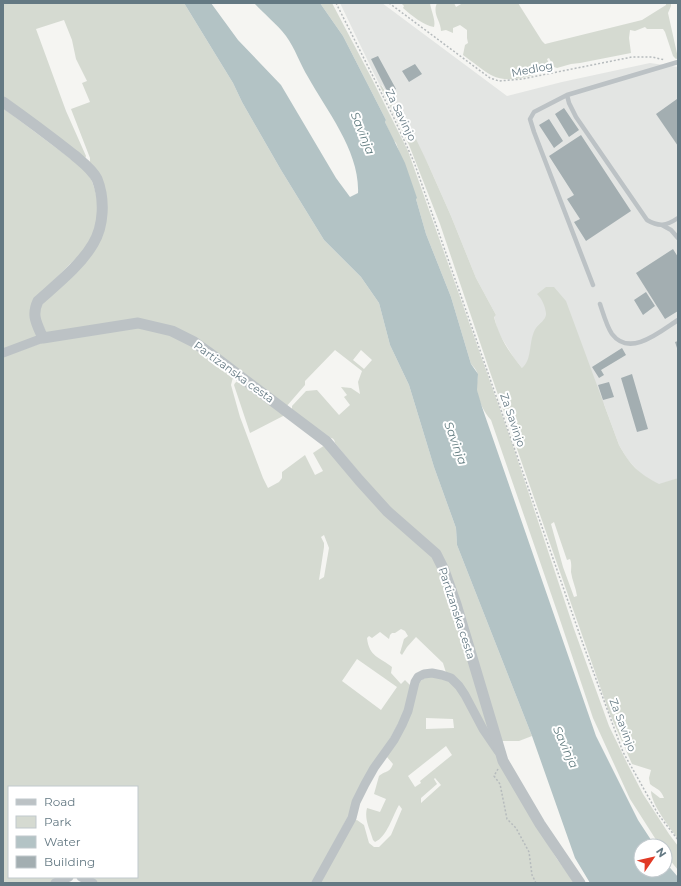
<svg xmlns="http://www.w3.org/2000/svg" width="681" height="886" font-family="Montserrat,sans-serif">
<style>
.built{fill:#e3e5e3}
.green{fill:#d5dad1;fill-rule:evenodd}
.water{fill:#b3c3c5}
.building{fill:#a3aeb1}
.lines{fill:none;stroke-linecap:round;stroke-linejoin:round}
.path{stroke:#b6bbbd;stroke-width:1.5;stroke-dasharray:2 2;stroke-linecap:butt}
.service{stroke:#bcc2c5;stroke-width:4.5}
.minor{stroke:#bcc2c5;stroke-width:9}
.tertiary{stroke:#bcc2c5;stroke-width:11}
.labels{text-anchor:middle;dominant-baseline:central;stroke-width:4;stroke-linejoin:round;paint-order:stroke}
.street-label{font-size:11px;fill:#647983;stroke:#fff}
.water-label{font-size:12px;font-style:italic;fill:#607b7f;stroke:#fff}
</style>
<rect width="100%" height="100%" fill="#f5f5f2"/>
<path class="built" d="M340,3H382L507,96L562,82L650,63L678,67V478L659,485L642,475L628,460L619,445L604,404L522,368L514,358L498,332L494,316L496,315L476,278L451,216L428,164L408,127L382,85L380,86Z"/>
<path class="green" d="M3,3H184L233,83L242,102L281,170L324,240L361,277L379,303L390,345L409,385L434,467L456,528L457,545L532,736L519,741H500L447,569L389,509L335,443C334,437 331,438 326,437L292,410V406L306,391L317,390L339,415L350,405L344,397L347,395L341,387L351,388L360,394L358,382L362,371L335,350L305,381V385L286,407L210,350L137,320L47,334L38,316L40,303L104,232L90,163V158L71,109L90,102L82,83L87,81L76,59L72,40L64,20L36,29L66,111L86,156L85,159L3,98ZM361,350L372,360L364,369L353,360Z
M320,3H332L371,77L408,151L512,443L574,629L609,726L627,763L643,794L669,834L678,846V870L665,854V846H660L630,799L593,718L558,614L491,420C484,412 479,402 477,391C475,378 483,376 471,364L451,297L426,234L416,199L396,143L393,140L385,122L386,120L343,36Z
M401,3H430C431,11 436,20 434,27C423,25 411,15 403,8L404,6Z
M437,3H454L456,7L463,3H518L542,41L545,44L642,20L666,5V3H671V6L668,13L678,58L676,59L673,56L665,32L663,29H647L645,27L635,31L630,30L629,38L631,53L580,63L571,64L557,68L554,67L549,58L547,59L551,69C534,75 509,85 491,75C482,70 473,62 463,55L465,45L468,43L467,38V30L460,25L453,28V33L446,30L441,31C441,21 432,14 437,3Z
M381,85L416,139L428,164L451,216L476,278L496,315L494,317C499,337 509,352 522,368C533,359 528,340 536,328C539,324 547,319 546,313C545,306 542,299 537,294L546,287H554L566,301L619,445C631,466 638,473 659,484L678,478V839C670,828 651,804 651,791L660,798H664C660,788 657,790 650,784L649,778L651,770L632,764L609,712L489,369L440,224L409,145L380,86ZM554,522L567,560L570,559C572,564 571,568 571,572C572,580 576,588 577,596L574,597L563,567L551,524Z
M3,108L87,171C99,193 104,221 89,244C84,251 77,258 70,264C59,276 47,287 35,298L38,337L3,351Z
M139,326L171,334L192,345L233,377L231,385L240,417L263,478L268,488L279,482L282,478V472L305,455L315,475L323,471L313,453L325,445L434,558L443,577L494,735L536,825L557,859L575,883H320L353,821L357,820L364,825L369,843L374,847H379L391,835L402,809L399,805C393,815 387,837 375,842L373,840C370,829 364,820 367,808L380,812L386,799L374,794L379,776C386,770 389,774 393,764L387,757L417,685C426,673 434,677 448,679L443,663L416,637L407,647L402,655L400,653L404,639L408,636L405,631L401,629L395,633H392L390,635L389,639L380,632L372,638L369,636L367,638C369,657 380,657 392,667L391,673L401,684L405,680L411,686L405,711L312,883H96L86,877H137V787H9V877H62L51,883H3V357L44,342ZM324,535L329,548L324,577L319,580L324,547V543L321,537ZM357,659L397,687L381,710L342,681ZM426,718L453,719L454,728L426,729ZM446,746L452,755L420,781L421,783L415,787L408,776ZM435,778L441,785L421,803V798L437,784L434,779Z
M239,380L287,414L250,433L234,385L235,383Z"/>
<path class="water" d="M184,3H211L238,40L281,85L336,178L350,197L358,193C360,152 327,111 308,77C300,64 295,48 286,36C277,24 264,14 254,3H320L343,36L386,120L385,122L405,163L417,198L416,199L426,234L451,297L471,364L478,374L477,390L482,407L596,736L638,820L655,846H641V870H665V862L678,877V883H590L575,858L532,736L457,545L456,528L434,467L409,385L390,345L379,303L361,277L324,240L281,170L242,102L233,83Z"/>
<path class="building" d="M378,56L396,89L388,93L371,59Z
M415,64L422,74L409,82L402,71Z
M677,99L678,101V146L656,114Z
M564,108L579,130L569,137L555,114Z
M549,119L563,141L554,148L539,125Z
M581,135L631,211L586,241L574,222L580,219L567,199L574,195L549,156Z
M673,249L678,257V311L665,319L636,273Z
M646,292L655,306L643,315L634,300Z
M678,341V351L675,342Z
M622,348L626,355L601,370L604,375L599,378L592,367Z
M632,374L648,429L637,432L621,378Z
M609,382L614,397L603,400L598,385Z"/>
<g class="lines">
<path class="path" d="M336,3L393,116L414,162L583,644L623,752L658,814L678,840
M389,3L475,67L490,78L499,81L522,79L632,57H652L665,60
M498,769L494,776L500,784L507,819L516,828L529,852L532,875L536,883"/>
<path class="service" d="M567,95L569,103L576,117L647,220C659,227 666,226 678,218
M662,225L671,230L678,238
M593,285L534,132L530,119L534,112L567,95L678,62
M600,304C603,313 607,327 612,334C630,358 661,331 678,320"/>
<path class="minor" d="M3,353L43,338
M81,877L93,883
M55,883L69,877
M316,883L352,818L356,802L365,784L374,768L394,740L402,725L408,711L415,682L418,677L424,674L432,673L442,675L451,678L459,686L465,695L483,729L498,751"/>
<path class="tertiary" d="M3,102C27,119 51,137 74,155C82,162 92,169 97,179C105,199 104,226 93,244C80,266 57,284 38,301C31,316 37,324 43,338L138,323L172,331L194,342L208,352L327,442L359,480L387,511L436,554L444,570L456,604L503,761L540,824L580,883"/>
</g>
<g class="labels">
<g class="street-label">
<text transform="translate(532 69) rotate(-11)">Medlog</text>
<text transform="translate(401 115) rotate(64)">Za Savinjo</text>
<text transform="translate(234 372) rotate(36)">Partizanska cesta</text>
<text transform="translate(513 420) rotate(71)">Za Savinjo</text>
<text transform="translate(457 613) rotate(72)">Partizanska cesta</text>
<text transform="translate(623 725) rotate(69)">Za Savinjo</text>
</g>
<g class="water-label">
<text transform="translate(363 133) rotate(68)">Savinja</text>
<text transform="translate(456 443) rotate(70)">Savinja</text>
<text transform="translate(566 747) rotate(66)">Savinja</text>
</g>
</g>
<rect width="681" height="886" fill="none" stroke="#647983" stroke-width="8"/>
<rect x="8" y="786" width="130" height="92" fill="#ffffff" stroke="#c1c9cd"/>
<rect x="16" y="799" width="20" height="6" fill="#bcc2c5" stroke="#c1c9cd"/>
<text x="44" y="806" font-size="12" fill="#647983">Road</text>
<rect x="16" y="816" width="20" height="12" fill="#d5dad1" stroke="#c1c9cd"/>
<text x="44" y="826" font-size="12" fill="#647983">Park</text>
<rect x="16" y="836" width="20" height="12" fill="#b3c3c5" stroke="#c1c9cd"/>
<text x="44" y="846" font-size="12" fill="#647983">Water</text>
<rect x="16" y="856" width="20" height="12" fill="#a3aeb1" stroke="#c1c9cd"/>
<text x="44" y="866" font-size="12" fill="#647983">Building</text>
<g transform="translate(653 858) rotate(56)"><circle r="19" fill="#ffffff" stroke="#c1c9cd"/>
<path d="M0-3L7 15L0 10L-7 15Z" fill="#e13a26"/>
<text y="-6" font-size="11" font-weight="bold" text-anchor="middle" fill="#647983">N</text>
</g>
</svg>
